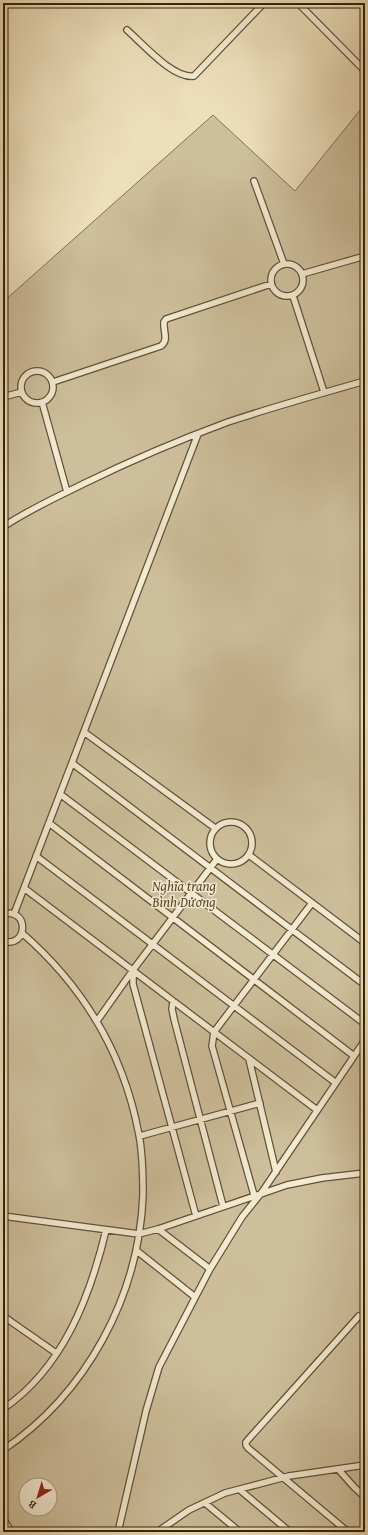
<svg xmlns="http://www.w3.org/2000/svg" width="368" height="1535" font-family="'Gentium Book Plus',serif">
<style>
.green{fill:#cebf9c;stroke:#817152;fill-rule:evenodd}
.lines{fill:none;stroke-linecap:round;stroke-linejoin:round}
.service-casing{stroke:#625235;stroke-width:8}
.service{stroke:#f3ead2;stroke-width:5.5}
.labels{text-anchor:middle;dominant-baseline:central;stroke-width:3;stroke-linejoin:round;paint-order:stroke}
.park-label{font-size:14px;font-style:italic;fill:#5a4a2e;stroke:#f3ead2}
</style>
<rect width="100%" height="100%" fill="#eddfba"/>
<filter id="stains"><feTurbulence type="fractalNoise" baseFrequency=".005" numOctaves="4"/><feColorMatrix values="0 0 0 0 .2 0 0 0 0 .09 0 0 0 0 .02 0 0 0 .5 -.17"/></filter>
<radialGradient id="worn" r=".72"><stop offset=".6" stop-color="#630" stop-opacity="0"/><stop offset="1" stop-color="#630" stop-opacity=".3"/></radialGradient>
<path class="green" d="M365,104V1532H3V302L213,115L295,191ZM26,1485H50V1509H26Z"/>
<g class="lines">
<defs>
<path id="service" d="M298,3L365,71
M127,30C143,44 173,79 194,76L264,3
M254,181L284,264
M271 280a16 16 0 1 1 32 0a16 16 0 1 1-32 0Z
M302,274L365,256
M293,296L324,392
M21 387a16 16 0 1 1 32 0a16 16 0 1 1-32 0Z
M53,382L161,346C169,340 163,331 164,322L166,319L271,284
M3,397L22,392
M42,402L67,492
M3,527C28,510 57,497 83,484C130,461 179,440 228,422C273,407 319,394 365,381
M84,732L215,828
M72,763L365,985
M60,794L365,1024
M210 843a21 21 0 1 1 42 0a21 21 0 1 1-42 0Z
M49,823L354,1056
M249,855L365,943
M36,856L336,1083
M24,888L317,1110
M3,914C30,907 28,949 3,941
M14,914L198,434
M133,970V984L196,1216
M173,1001L172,1009L174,1019L223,1206
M97,1021L133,970L217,859
M249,1059L276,1172
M140,1136L260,1103
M254,1195L212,1046L214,1032L312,903
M3,1216L139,1234L158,1229L287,1185L322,1178L365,1173
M158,1229L210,1269
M137,1251L195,1297
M3,1316L56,1353
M3,1409C63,1368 90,1297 106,1230
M3,1450C87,1393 139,1296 143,1195C143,1176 143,1155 139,1135C124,1054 84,987 22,933
M338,1469L354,1487L365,1497
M240,1490L290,1532
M205,1503L240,1532
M3,1518L11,1532
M118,1532L146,1411L159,1367L210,1269L242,1217L262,1192L365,1040
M157,1532L189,1510L225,1493L289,1476L365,1465
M348,1532L248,1448L246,1445V1442L359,1316"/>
</defs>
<use href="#service" class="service-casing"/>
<use href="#service" class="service"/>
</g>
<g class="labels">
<g class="park-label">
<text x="184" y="886">Nghĩa trang<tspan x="184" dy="16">Bình Dương</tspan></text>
</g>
</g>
<rect width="368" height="1535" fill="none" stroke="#eddfba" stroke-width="16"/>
<rect x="4" y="4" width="360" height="1527" fill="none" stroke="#342309" stroke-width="2"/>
<rect x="8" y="8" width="352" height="1519" fill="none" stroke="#342309"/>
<g transform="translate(38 1497) rotate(218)"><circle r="19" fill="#f3ead2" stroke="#a79a82"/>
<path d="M0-3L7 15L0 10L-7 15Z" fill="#8f2418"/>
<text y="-6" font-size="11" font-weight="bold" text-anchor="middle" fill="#342309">B</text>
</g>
<rect width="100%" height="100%" filter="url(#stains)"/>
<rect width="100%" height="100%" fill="url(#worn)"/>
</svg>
